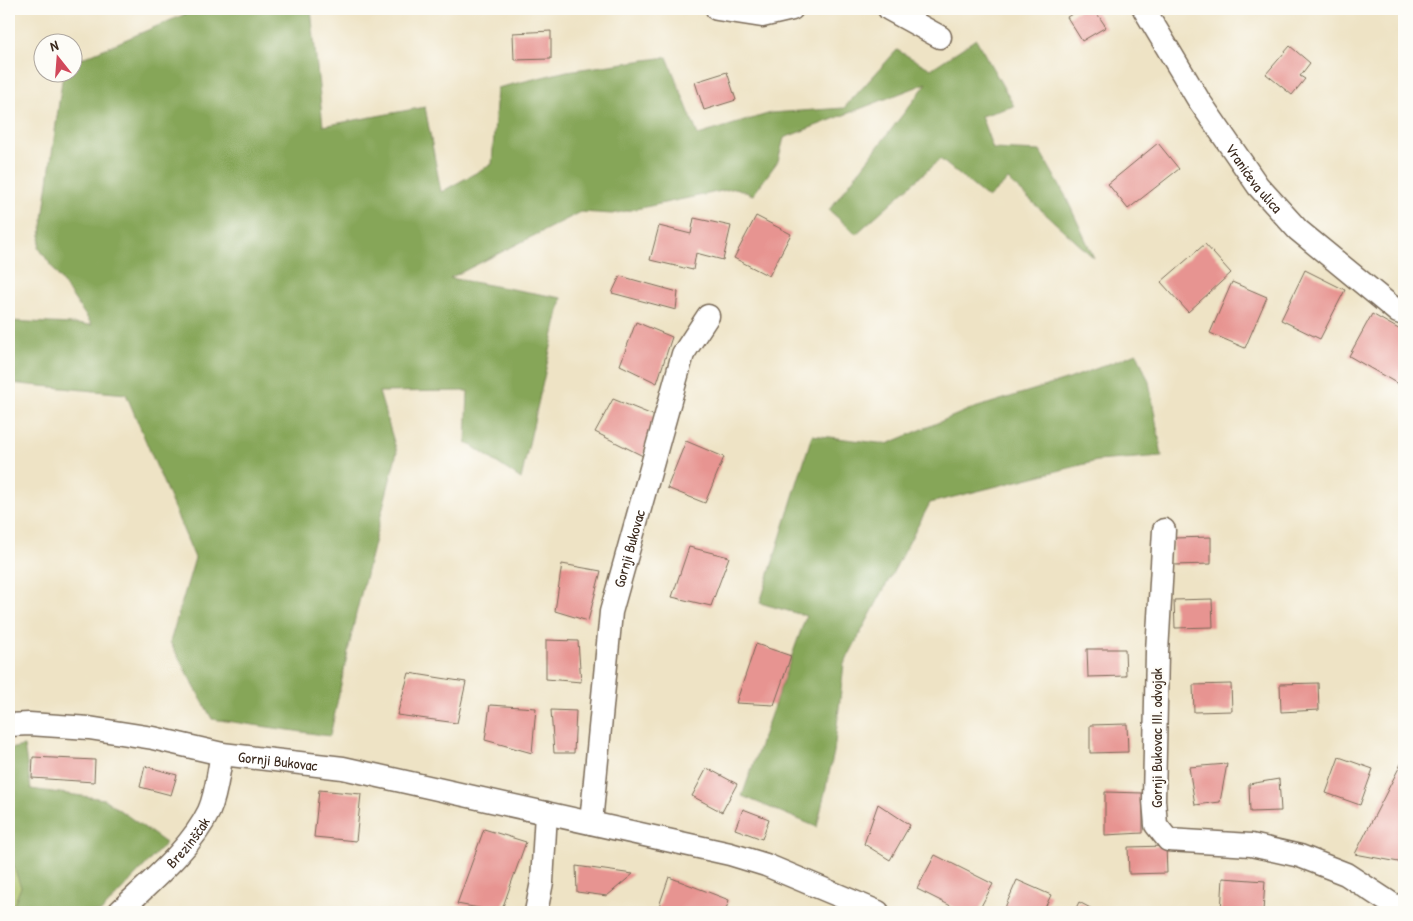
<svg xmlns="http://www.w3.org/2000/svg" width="1413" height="921" font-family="'Patrick Hand',sans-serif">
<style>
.green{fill:#a9bf63;stroke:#727440}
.forest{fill:#86a659;stroke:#60683c}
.building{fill:#e79491}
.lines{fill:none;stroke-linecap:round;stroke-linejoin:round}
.minor-casing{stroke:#7a6b58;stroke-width:25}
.minor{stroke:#fff;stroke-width:22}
.labels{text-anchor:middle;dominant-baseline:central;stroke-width:4.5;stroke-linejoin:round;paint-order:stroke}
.street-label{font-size:15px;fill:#3b2a1e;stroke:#fdfcf7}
</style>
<rect width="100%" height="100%" fill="#fdfcf7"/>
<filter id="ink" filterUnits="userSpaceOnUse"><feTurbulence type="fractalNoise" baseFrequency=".02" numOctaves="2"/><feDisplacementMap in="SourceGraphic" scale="10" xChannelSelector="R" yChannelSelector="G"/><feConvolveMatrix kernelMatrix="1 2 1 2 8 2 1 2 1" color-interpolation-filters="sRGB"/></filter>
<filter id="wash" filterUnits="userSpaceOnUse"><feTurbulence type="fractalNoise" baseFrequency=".0096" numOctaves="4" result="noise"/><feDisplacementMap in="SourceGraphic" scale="20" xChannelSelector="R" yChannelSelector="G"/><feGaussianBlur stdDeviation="1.12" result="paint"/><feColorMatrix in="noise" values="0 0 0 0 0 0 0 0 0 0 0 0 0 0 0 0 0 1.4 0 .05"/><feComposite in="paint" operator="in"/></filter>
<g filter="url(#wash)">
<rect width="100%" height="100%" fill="#eee3c5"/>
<path class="green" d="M9,853L21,887L11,912H9Z"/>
<path class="forest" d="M197,9H311L323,126L425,107L441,192L492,164L497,88L567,71L667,57L698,135L771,113L844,108L897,50L931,69L976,39L1014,106L981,116L993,149L1040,151L1065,195L1094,258L1008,180L988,198L940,159L856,234L829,210L927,83L784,138L778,161L753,195L736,188L612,214L581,212L450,278L562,298L521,479L466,442L468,391L379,392L397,452L356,614L330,736L212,719L170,642L195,558L126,394L9,383V321L92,325L39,248L63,73L72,72L73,62Z
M1137,353L1149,382L1162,456L1097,461L930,503L844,664L834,752L817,827L742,796L806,616L760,603L812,435L887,444L968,410L1069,379Z
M24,746L31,789L104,799L166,843L101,912H11L21,887L9,853V749Z"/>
<g id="blocks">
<path class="building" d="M1081,9H1094L1106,27L1082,41L1067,17Z
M551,31V59L514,60L513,33Z
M1290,46L1310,63L1300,76L1305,79L1292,95L1266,74Z
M727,72L736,100L704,110L695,82Z
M1158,143L1179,169L1128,209L1108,184Z
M756,216L791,234L769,276L734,258Z
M694,218L731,226L723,260L696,253L693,270L650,260L659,226L691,234Z
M1205,244L1231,273L1188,312L1161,282Z
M1305,270L1345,290L1320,339L1281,320Z
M620,276L678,292L676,310L612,293Z
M1232,282L1267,297L1245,348L1210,333Z
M1372,314L1404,332V373L1398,384L1349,356Z
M636,322L672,337L657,383L620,365Z
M613,399L655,416L643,456L595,432Z
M686,441L724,457L705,503L667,488Z
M1211,537V564L1173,565V538Z
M689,547L729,557L711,606L672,597Z
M562,564L601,571L588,621L555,611Z
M1212,599L1213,627L1175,628L1174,600Z
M546,640L578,641L581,682L546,679Z
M756,644L791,656L774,705L736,703Z
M1087,649H1125L1126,676L1088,677Z
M409,673L466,682L457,723L397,715Z
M1318,683L1319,710L1281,712L1280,684Z
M1231,684L1232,711L1194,712L1193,685Z
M490,705L536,708L532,753L485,740Z
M551,710L576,711L574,753H554Z
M1127,724L1128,752L1090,753V725Z
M33,757L95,760L94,782L32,778Z
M1339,757L1373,769L1360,805L1326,793Z
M1404,758V863L1355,854Z
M1227,764L1220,802L1195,805L1189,767Z
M145,766L177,775L171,795L140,787Z
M707,768L737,784L722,812L692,796Z
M1279,779L1281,811L1250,812L1249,784Z
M319,790L361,794L356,841L314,837Z
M1105,792L1143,793V833L1105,835Z
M878,804L910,825L890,860L864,844Z
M743,809L769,819L762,839L735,829Z
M484,829L526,842L501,912L457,904Z
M1166,846L1167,873L1129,874L1128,847Z
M935,855L993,884L978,912H963L917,889Z
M576,866L633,874L607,896L577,892Z
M669,877L729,900L725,912H657Z
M1223,878L1265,881L1263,912H1221Z
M1017,880L1051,895L1043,912H1003Z
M1079,902L1098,912H1074Z"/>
</g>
</g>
<g filter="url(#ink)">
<use href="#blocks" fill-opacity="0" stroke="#7a6b58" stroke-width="1"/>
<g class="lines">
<defs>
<g id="minor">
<path d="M717,9L762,16L792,9"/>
<path d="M889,9L940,37"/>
<path id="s1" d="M1144,9L1198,99L1258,186L1298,230L1398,312L1404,314"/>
<path d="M1164,530L1157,652L1154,800L1156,825L1168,840L1251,845L1300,856L1346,874L1404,912"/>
<path id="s2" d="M9,725L29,724L89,728L153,738L222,754L343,768L730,854L766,865L878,912"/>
<path id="s3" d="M591,823L611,612L683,354L708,316"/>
<path id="s4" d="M119,912C149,883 191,849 209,811C217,793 218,772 222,754"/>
<path d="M536,912L542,882L546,813"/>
</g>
</defs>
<use href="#minor" class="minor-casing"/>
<use href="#minor" class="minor"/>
</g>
</g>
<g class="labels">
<g class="street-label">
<text stroke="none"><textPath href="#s1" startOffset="202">Vranićeva ulica</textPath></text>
<text stroke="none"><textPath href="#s3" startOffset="278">Gornji Bukovac</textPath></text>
<text transform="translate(1156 738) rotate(-90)">Gornji Bukovac III. odvojak</text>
<text stroke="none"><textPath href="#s2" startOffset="272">Gornji Bukovac</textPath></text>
<text stroke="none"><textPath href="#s4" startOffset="98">Brezinščak</textPath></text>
</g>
</g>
<rect width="1413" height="921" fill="none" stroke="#fdfcf7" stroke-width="30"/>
<g transform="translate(58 58) rotate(343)"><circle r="24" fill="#fdfcf7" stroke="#afa8a0"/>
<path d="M0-4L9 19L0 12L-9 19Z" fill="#d1495b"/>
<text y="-8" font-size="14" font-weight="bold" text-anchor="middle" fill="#3b2a1e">N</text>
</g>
</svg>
